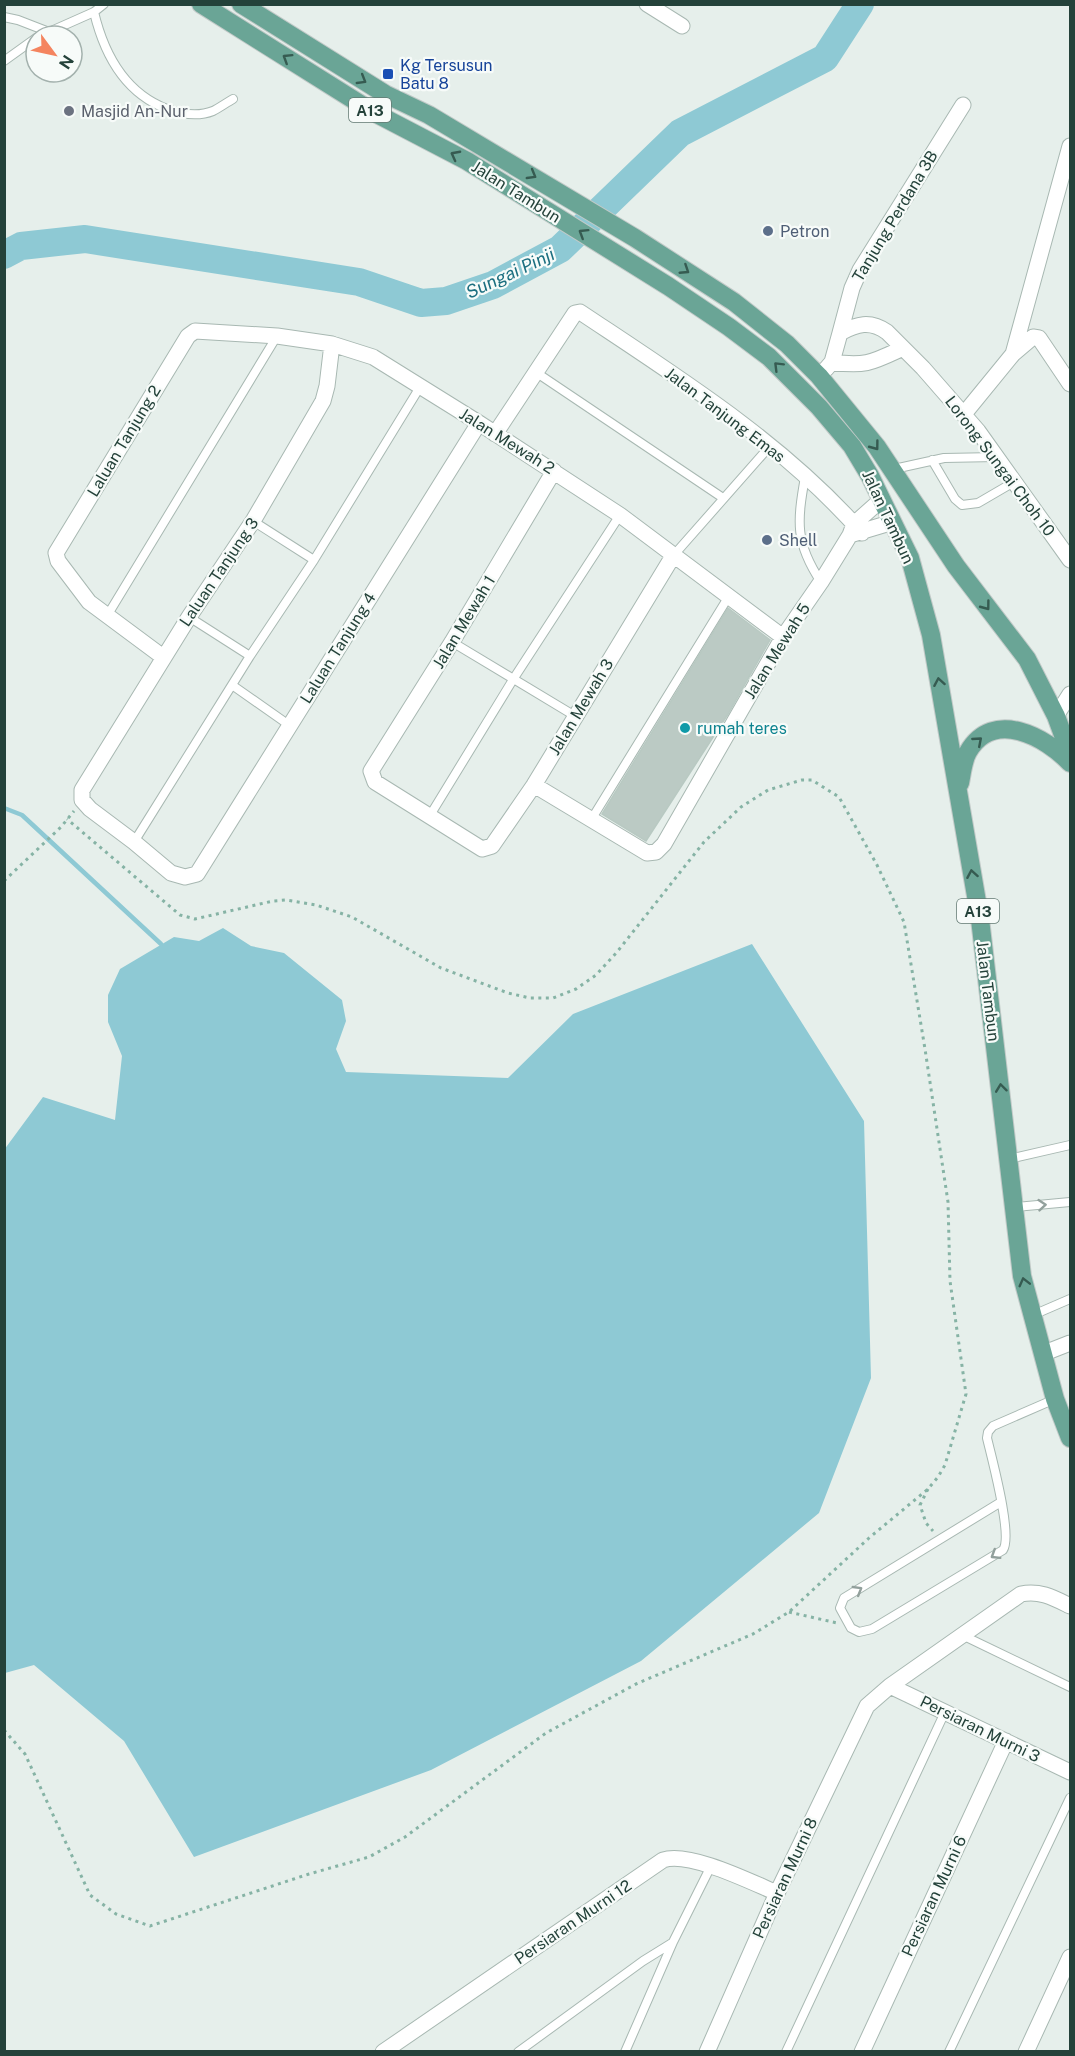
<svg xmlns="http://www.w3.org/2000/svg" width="1075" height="2056" font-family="'Public Sans',sans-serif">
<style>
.water{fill:#8ec9d4}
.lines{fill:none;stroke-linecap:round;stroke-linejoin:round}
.stream{stroke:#8ec9d4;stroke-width:4.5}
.river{stroke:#8ec9d4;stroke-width:28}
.building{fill:#bbcac4;stroke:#b8c9c2;stroke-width:1.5}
.service-casing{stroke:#a8b8b2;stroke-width:10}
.minor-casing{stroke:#a8b8b2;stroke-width:17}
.primary-casing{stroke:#c2cac8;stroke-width:20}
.path{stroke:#86b3a5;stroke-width:3;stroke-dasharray:3 4.5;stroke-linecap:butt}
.service{stroke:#fff;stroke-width:8}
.minor{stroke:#fff;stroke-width:15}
.primary{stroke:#6aa596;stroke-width:18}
.oneway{stroke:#365b51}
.oneway2{stroke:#92a09c}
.transit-dot{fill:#1a4fb4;stroke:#f7fbf9;stroke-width:2}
.worship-dot{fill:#6b7280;stroke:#f7fbf9;stroke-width:2}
.service-dot{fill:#5c6f8a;stroke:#f7fbf9;stroke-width:2}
.culture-dot{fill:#0f9aa8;stroke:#f7fbf9;stroke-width:2}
.labels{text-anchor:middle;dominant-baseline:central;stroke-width:4.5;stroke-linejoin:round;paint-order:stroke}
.shield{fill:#f7fbf9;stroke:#637a73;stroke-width:1.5}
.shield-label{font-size:15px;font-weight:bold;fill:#24423a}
.transit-label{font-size:16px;fill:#164399;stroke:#f7fbf9;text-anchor:start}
.worship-label{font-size:16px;fill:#5b616d;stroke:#f7fbf9;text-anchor:start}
.street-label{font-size:16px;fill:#24423a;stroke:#f7fbf9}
.service-label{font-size:16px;fill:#4e5e75;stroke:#f7fbf9;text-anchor:start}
.culture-label{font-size:16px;fill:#0d838f;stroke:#f7fbf9;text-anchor:start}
.water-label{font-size:18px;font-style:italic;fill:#1c6f80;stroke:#f7fbf9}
</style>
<rect width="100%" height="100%" fill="#e6efeb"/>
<path class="water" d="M223,928L251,946L284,953L342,1000L346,1021L336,1049L346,1072L508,1078L573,1014L752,944L864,1121L871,1378L819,1513L641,1661L431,1770L194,1857L124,1741L34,1665L5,1673L4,1150L43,1097L115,1120L122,1056L108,1022V995L120,969L174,937L199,941Z"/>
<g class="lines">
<path class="stream" d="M4,808L22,815L161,944"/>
<path class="river" d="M4,255L21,246L85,239L359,282L421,303L446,301L493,285L560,249L680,133L825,58L860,4"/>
</g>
<path class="building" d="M728,608L770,640L728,714L646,841L602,814Z"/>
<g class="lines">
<defs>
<path id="service" d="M94,12C104,54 125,93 167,109C181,114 198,117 213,111C219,108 226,103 233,99
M4,17L18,20L49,32
M40,36L94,12L104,4
M4,61L36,38
M537,373L723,498
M932,460L955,499L962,505L978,503L1014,482
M894,469L944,458L996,457
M805,477C797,522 795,543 821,582
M253,521L314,560
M673,556L770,446
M107,616L277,336
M189,617L250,656
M452,642L575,716
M232,685L289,725
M429,817L514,678L620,515
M591,820L729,596
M134,842L250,656L314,560L420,387
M1009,1159L1070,1145
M1015,1207L1070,1202
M1033,1315L1070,1299
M1001,1502L844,1598L840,1608L851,1628L859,1632L872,1629L1003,1550C1013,1536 992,1459 987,1438L988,1432L993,1426L1055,1399
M962,1635L1070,1687
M518,2052L643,1961L672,1943
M625,2052L673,1942L711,1866
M786,2052L945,1712
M949,2052L1070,1798"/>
<path id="minor" d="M647,4L682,26
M840,333L852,288L860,270L963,105
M332,344L327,386L323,401L253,521L189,617L82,790V800L90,809L134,842L171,873L185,877L197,874L479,423
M1013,354L1033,337L1039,338L1070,384
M832,362L840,333C857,324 870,320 887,332L923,368L978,431L1070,560
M826,369L832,362C866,367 873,362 903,348
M964,414L1013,354L1070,146
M495,434L575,313L580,312C679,378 783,443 862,533
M554,471L452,642L371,771L375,782L482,849L492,846L534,785L673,556
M853,534L893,522
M163,657L89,602L58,561L56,553L188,336L195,331L277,336L332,344L373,357L479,423L620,515L783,637
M1056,716L1070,694
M534,785L647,853L656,852L664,844L783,637L821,582L850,535L854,524L882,499
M1042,1354L1070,1343
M890,1686L1070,1772
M383,2052L663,1860C689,1851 751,1882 777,1893
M707,2052L777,1893L867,1706L890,1686L1021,1594C1040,1590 1054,1598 1070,1606
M862,2052L1006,1741
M1026,2052L1070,1957"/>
<path id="primary" d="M201,4L373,112L467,161L668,286L729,327L769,357L819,407L852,446L870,476L910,558L931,635L980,919L1022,1276L1055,1399L1070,1438
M241,4L385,94L429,115L635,238L734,302L787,344L819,376L877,447L956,566L1027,659L1056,716L1070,754
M960,783C962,773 963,761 968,752C993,708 1046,737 1070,763"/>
</defs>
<use href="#service" class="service-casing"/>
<use href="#minor" class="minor-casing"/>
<use href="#primary" class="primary-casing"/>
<path class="path" d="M4,881L61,827L74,811
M928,1489L920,1505L926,1523L933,1531
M789,1612L837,1623
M4,1730L25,1754L90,1895L116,1914L150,1926L309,1874L369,1857L405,1837L546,1733L636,1684L753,1634L789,1612L869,1538L928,1489L938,1477L945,1465L966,1394L950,1281L948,1202L925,1049L904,922L877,865L839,797L812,780H802L768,790L741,807L704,842L617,952L596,975L576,989L553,998H530L508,993L441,968L352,917L316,905L286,900L273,901L195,919L180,915L67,819"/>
<use href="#service" class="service"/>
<use href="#minor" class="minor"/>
<use href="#primary" class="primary"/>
</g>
<defs><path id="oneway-chevron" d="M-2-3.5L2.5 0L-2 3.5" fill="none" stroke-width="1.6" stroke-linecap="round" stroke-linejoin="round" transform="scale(1.5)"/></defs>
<g class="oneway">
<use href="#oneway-chevron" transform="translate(287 58) rotate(-148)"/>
<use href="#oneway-chevron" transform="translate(362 80) rotate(31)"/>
<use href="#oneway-chevron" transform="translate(455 155) rotate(-152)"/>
<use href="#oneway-chevron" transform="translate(532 175) rotate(30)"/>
<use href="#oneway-chevron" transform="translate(583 233) rotate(-148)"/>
<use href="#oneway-chevron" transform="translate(685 270) rotate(33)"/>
<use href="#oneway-chevron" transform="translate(778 366) rotate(-135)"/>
<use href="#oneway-chevron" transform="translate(875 446) rotate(53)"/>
<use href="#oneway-chevron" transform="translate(986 606) rotate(53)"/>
<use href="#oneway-chevron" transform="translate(939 682) rotate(-100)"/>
<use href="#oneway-chevron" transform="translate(978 741) rotate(-41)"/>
<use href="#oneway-chevron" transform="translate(972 874) rotate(-100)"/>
<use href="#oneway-chevron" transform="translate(1001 1088) rotate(-97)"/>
<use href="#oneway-chevron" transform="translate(1024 1282) rotate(-104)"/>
</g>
<g class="oneway2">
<use href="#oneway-chevron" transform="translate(1042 1205) rotate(-5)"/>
<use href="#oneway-chevron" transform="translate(995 1555) rotate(148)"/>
<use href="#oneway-chevron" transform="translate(858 1590) rotate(-31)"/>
</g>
<rect class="transit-dot" x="382" y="68" width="12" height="12" rx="3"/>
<circle class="worship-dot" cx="69" cy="111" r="6"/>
<g class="service-dot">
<circle cx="768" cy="231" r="6"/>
<circle cx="767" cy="540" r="6"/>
</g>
<circle class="culture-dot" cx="685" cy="728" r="6"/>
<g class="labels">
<g class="shield">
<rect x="349" y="98" width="42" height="24" rx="4.5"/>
<rect x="957" y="899" width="42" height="24" rx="4.5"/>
</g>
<g class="shield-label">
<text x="370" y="110">A13</text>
<text x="978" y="911">A13</text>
</g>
<g class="transit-label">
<text x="400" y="65">Kg Tersusun<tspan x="400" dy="18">Batu 8</tspan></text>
</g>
<g class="worship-label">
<text x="81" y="111">Masjid An-Nur</text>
</g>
<g class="street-label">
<text transform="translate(516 192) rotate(32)">Jalan Tambun</text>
<text transform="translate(895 216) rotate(-59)">Tanjung Perdana 3B</text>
<text transform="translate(725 415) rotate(37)">Jalan Tanjung Emas</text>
<text transform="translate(124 441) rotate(-59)">Laluan Tanjung 2</text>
<text transform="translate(507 441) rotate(32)">Jalan Mewah 2</text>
<text transform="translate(1000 466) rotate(53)">Lorong Sungai Choh 10</text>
<text transform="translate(888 517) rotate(65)">Jalan Tambun</text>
<text transform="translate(219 572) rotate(-56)">Laluan Tanjung 3</text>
<text transform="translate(464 622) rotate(-59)">Jalan Mewah 1</text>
<text transform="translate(338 648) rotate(-58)">Laluan Tanjung 4</text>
<text transform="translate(777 651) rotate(-58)">Jalan Mewah 5</text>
<text transform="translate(581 707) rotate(-59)">Jalan Mewah 3</text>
<text transform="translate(988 991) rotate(83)">Jalan Tambun</text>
<text transform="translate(980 1729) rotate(26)">Persiaran Murni 3</text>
<text transform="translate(785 1878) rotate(-65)">Persiaran Murni 8</text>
<text transform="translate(934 1896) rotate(-65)">Persiaran Murni 6</text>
<text transform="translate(573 1922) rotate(-34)">Persiaran Murni 12</text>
</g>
<g class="service-label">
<text x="780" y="231">Petron</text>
<text x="779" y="540">Shell</text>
</g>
<g class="culture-label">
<text x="697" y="728">rumah teres</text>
</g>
<g class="water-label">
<text transform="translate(510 273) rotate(-25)">Sungai Pinji</text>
</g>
</g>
<rect width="1075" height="2056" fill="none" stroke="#24423a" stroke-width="12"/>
<g transform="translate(54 54) rotate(123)"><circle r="28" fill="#f7fbf9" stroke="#a3b1ad" stroke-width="1.5"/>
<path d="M0-4.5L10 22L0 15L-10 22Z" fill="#f4845f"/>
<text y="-9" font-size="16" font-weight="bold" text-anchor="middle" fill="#24423a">N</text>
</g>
</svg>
